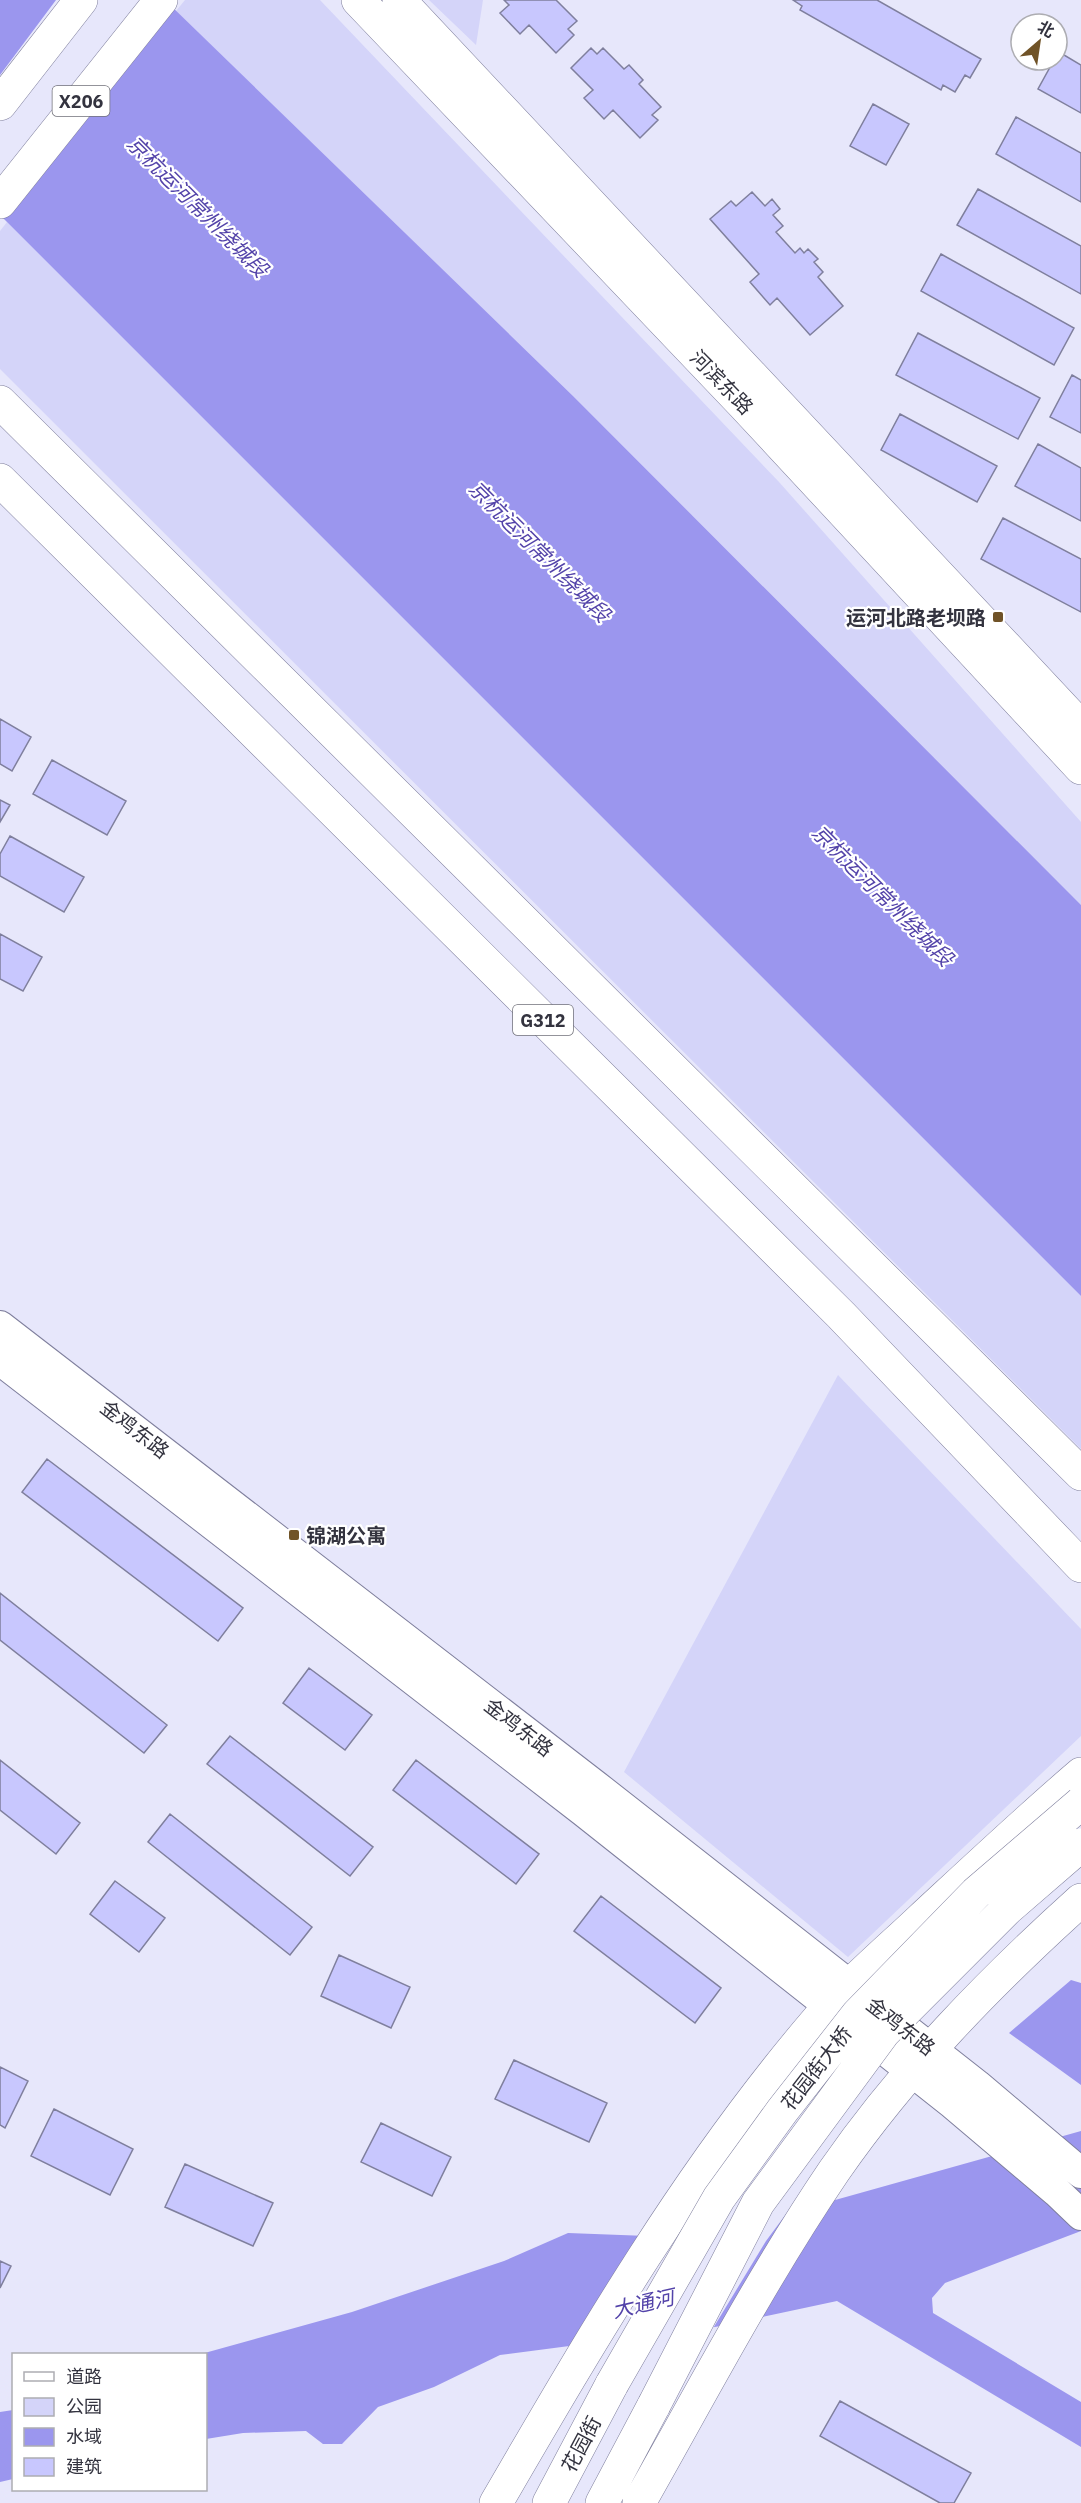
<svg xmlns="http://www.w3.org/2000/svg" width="1081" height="2503" font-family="'IBM Plex Sans','Noto Sans SC',sans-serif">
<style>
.green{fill:#d4d4f9}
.water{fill:#9b96ee}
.pier{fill:#e7e7fb}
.building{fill:#c8c7fe;stroke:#7f7f9d;stroke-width:1.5}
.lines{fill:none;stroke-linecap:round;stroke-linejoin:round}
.minor-casing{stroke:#7f7f9d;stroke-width:32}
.major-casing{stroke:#7f7f9d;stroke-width:34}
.highway-casing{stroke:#7f7f9d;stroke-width:34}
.minor{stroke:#fff;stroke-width:30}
.major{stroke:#fff;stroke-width:33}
.highway{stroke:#fff;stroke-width:33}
.major-bridge-casing{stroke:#7f7f9d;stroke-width:34;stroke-linecap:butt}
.major-bridge{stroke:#fff;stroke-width:33}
.poi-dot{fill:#705327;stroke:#fff;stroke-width:2}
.labels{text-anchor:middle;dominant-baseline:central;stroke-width:4.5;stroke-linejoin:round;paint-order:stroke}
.shield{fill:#fff;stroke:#707079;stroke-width:1.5}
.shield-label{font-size:18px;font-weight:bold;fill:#33333f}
.street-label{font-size:20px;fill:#33333f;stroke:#fff}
.poi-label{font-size:20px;font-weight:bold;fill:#33333f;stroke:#fff;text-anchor:end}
.water-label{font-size:21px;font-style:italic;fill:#5343a9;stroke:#fff}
</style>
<rect width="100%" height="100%" fill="#e7e7fb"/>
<path class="green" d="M185,0H320L779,482L1081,822V905L573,396L176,11Z
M429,0H483L476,45Z
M7,222L1081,1296V1449L0,369V231Z
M838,1375L1081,1629V1736L848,1957L624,1772Z"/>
<path class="water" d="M0,0H165L573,396L1081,905V1296L0,215Z
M1071,1980L1081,1983V2085L1009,2033Z
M1081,2131V2231L945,2283L932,2298L933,2313L1081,2402V2447L837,2301L715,2327L500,2355L434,2387L378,2407L342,2444H323L306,2431L243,2433L206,2439V2354H201L352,2312L504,2261L568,2233L700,2238Z
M13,2410V2479L0,2482V2412Z"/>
<path class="pier" d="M56,0H169L0,218V75Z
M789,2210L766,2241L712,2330L586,2347L657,2233L700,2235Z"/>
<path class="building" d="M504,0H556L577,21L568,29L574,35L556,53L529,25L520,34L500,13L509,5Z
M793,0H877L981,59L970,78L965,75L955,92L943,85L941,90L800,10L802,6Z
M591,48L597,54L603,48L624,69L629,65L643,80L639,84L661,107L652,115L658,120L640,138L613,110L604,119L584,98L593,90L571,68Z
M1059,52L1081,65V113L1038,89L1054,60H1057Z
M873,104L909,124L886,165L850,146Z
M1016,117L1081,153V202L996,154Z
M978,189L1081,246V294L957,225Z
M752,192L765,206L772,199L780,209L773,215L783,226L776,232L795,253L800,248L804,253L808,249L818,259L814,262L823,272L818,277L843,306L810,335L777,298L770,305L750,282L759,274L710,219L731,201L736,206Z
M941,254L1074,328L1054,365L921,291Z
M918,333L1040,398L1018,439L896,375Z
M1072,375L1081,380V433L1050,417Z
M900,414L997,466L977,502L881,450Z
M1038,444L1081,468V521L1015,486Z
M1003,518L1081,559V612L981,559Z
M0,719L31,737L12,771L0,764Z
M52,760L126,801L107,835L33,794Z
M0,800L10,805L0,822Z
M10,836L84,877L64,912L0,876V854Z
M0,934L42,957L23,991L0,979Z
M47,1459L243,1608L218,1641L22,1492Z
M0,1593L167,1725L144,1753L0,1640Z
M309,1668L372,1715L345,1750L283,1703Z
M230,1736L373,1847L350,1876L207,1764Z
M0,1760L80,1823L56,1854L0,1810Z
M416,1760L539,1854L516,1884L393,1790Z
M170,1814L312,1927L290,1955L148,1842Z
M115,1881L165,1918L139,1952L90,1914Z
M601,1896L721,1988L695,2023L574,1931Z
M339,1955L410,1987L391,2028L321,1996Z
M514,2060L607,2103L589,2142L495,2099Z
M0,2067L28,2081L5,2128L0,2125Z
M54,2109L133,2149L110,2195L31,2156Z
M381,2123L451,2157L432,2196L361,2162Z
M185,2164L273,2203L253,2246L165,2207Z
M0,2261L11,2266L0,2288Z
M840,2401L971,2473L954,2503H940L820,2436Z"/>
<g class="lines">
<defs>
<path id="minor" d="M0,1326L596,1786L977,2085L1081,2173
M0,1360L583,1811L953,2104L1057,2192L1081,2215"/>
<path id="major" d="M358,0L743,404L1081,768
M399,0L1081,727
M0,104L81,0
M0,202L161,0
M496,2503C593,2336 689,2171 815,2023C846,1986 885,1953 920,1920C973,1871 1026,1821 1081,1774
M549,2503L612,2384
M602,2503L654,2405
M639,2503C702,2392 762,2277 834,2171C904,2070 990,1982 1081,1900"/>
<path id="highway" d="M0,402L1081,1474
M0,480L841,1315L1081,1566"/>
</defs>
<use href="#minor" class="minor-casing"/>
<use href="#major" class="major-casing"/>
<use href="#highway" class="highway-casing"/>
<use href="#minor" class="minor"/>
<use href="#major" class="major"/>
<use href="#highway" class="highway"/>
<defs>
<path id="major-bridge" d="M612,2384L719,2198L782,2111L858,2014L976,1893L1081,1803
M654,2405L758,2203L884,2032L1007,1909L1081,1845"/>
</defs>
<use href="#major-bridge" class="major-bridge-casing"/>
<use href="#major-bridge" class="major-bridge"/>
</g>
<g class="poi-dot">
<rect x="992" y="611" width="12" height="12" rx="3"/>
<rect x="288" y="1529" width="12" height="12" rx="3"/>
</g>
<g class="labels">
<g class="shield">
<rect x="52.5" y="86" width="57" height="30" rx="4.5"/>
<rect x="513" y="1005" width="60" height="30" rx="4.5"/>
</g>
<g class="shield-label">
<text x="81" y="101">X206</text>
<text x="543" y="1020">G312</text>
</g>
<g class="street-label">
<text transform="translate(722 382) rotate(46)">河滨东路</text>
<text transform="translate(135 1429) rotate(38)">金鸡东路</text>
<text transform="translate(519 1727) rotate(38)">金鸡东路</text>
<text transform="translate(901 2026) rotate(38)">金鸡东路</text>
<text transform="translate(816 2068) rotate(-52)">花园街大桥</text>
<text transform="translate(581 2444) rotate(-62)">花园街</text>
</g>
<g class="poi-label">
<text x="986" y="617">运河北路老坝路</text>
<text x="306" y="1535" text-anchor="start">锦湖公寓</text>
</g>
<g class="water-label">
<text transform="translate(198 206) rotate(45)">京杭运河常州绕城段</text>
<text transform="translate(540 551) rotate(45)">京杭运河常州绕城段</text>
<text transform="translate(883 895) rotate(45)">京杭运河常州绕城段</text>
<text transform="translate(643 2303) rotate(-13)">大通河</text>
</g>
</g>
<rect x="12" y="2353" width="195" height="138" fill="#ffffff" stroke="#adadb2" stroke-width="1.5"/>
<rect x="24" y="2372" width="30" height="9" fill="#ffffff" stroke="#adadb2" stroke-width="1.5"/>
<text x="66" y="2383" font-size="18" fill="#33333f">道路</text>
<rect x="24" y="2398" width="30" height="18" fill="#d4d4f9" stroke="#adadb2" stroke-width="1.5"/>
<text x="66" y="2413" font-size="18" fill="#33333f">公园</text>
<rect x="24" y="2428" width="30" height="18" fill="#9b96ee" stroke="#adadb2" stroke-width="1.5"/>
<text x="66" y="2443" font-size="18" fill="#33333f">水域</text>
<rect x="24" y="2458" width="30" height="18" fill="#c8c7fe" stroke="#adadb2" stroke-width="1.5"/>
<text x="66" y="2473" font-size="18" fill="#33333f">建筑</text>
<g transform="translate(1039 42) rotate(29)"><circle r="28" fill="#ffffff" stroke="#adadb2" stroke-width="1.5"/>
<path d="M0-4.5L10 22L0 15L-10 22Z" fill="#705327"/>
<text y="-9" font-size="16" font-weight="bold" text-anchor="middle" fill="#33333f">北</text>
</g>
</svg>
